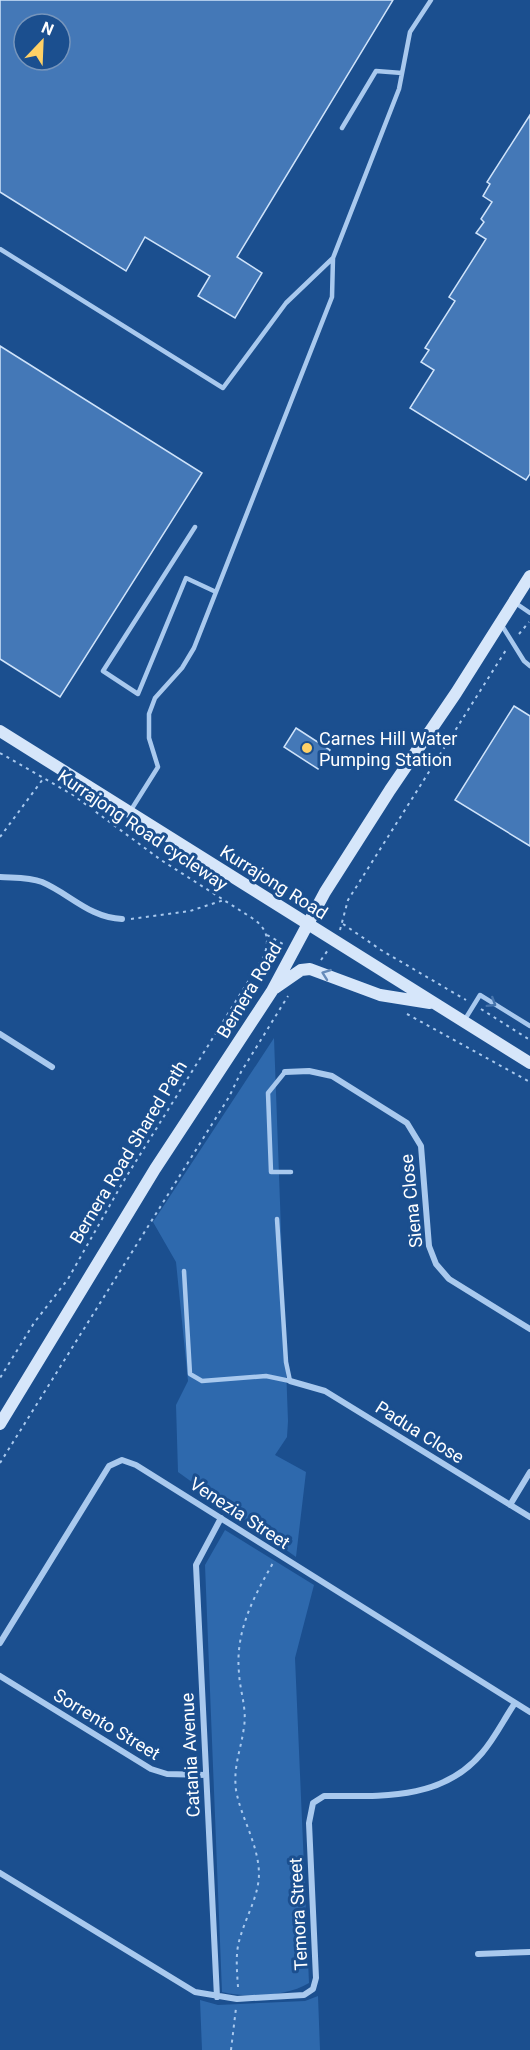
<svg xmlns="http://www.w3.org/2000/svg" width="530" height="2050" font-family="Roboto,sans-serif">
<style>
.green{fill:#2e69ad}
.building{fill:#4478b7;stroke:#cfe3fa;stroke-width:1.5;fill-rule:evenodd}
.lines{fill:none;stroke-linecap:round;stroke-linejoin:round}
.path{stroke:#a9c9ee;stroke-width:2;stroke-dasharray:3 4.5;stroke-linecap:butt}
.service{stroke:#a9c9ee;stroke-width:4.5}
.minor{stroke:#a9c9ee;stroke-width:6}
.secondary{stroke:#d6e6fa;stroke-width:12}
.oneway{stroke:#668bba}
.oneway2{stroke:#4674ac}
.poi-dot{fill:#ffd166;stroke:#1b4f8f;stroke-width:2}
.labels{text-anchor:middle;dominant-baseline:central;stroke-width:6;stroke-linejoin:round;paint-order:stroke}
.poi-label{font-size:18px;fill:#fff;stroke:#1b4f8f;text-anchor:start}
.street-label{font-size:18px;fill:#fff;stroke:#1b4f8f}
</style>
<rect width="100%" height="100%" fill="#1b4f8f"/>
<path class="green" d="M274,1038L288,1421L287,1437L275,1455L306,1472L296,1557L178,1472L176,1405L188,1381L176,1262L153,1222Z
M225,1530L314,1585L295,1658L309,1983C286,1997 247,1998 222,1992L205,1565Z
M318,1996L320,2050H202L200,2000L218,2005L305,2001Z"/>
<path class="building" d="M0,0H393L237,257L262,273L235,318L198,296L210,276L145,237L126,271L0,192ZM24,24H60V60H24Z
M530,115V474L526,480L410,408L434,370L421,362L429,350L425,348L455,301L449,297L486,239L476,233L484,222L481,219L492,202L483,196L490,184L487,182Z
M0,346L202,473L60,697L0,659Z
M514,706L530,716V846L455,800Z
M296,728L330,750L318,769L284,747Z"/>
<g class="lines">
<path class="path" d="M519,634L529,622
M0,753L73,795L161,860L252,918C267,928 270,939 264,956L123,1182L68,1279L34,1323L0,1378
M0,837L43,779
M131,919L190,911L224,900
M343,924L381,950L466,1000
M340,930L348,900L506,650
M267,935L283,944
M321,960L328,950
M481,1009L530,1040
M407,1014L530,1082
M0,1463L229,1097L241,1072L288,996
M238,1987C237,1971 235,1953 240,1938C246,1916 259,1896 259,1873C258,1843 241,1818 236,1790C233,1766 241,1750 244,1727C247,1708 240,1692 239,1673C235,1632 253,1598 273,1563
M231,2050L236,2008"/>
<path class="service" d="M342,128L376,71L402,73
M0,249L223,388L286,303L333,258L399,89L410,32L431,0
M195,527L103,671L138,694L186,578L216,592
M514,602L530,613
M501,624L524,661L530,666
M131,810L158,767L149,738V714L155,698L182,668L194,648L332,297L333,258
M464,1021L480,995L530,1026
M285,1072L268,1093L271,1172H291
M184,1271L190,1374L202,1381L266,1376L290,1381L286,1362L277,1219"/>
<path class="minor" d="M0,877C14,878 29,877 42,882C70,894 90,918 122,919
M0,1034L52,1067
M285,1072L309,1071L332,1076L407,1123L421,1146L429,1246L436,1264L449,1279L530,1329
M290,1381L325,1391L530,1517
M510,1505L530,1472
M0,1643L109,1466L122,1460L136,1465L530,1712
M0,1676L151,1769L167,1774L206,1775
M0,1873L195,1992L237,1999L304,1995L313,1989L316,1978L309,1823L313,1803L324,1796C380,1796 442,1801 482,1753C495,1738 504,1719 515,1703
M478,1954L530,1952
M217,1997L196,1565L221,1518"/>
<path class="secondary" d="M0,731L530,1063
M275,988L301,970L310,969L380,995L430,1003
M0,1424L155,1169L272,991L325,892L390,790L456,693L530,576"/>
</g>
<defs><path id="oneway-chevron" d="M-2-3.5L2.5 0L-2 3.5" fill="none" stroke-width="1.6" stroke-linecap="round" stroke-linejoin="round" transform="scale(1.5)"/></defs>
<use class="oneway" href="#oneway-chevron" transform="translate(326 974) rotate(-160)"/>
<use class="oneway2" href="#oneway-chevron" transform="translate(492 1003) rotate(32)"/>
<circle class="poi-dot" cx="307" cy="748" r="6"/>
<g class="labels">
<g class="poi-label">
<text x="319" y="738">Carnes Hill Water<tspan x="319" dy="21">Pumping Station</tspan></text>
</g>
<g class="street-label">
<text transform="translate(143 830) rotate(34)">Kurrajong Road cycleway</text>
<text transform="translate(274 882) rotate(32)">Kurrajong Road</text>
<text transform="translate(249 990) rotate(-59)">Bernera Road</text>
<text transform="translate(128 1152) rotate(-59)">Bernera Road Shared Path</text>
<text transform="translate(411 1201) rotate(-96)">Siena Close</text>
<text transform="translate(420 1432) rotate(32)">Padua Close</text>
<text transform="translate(240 1513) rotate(33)">Venezia Street</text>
<text transform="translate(107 1724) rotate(31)">Sorrento Street</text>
<text transform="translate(190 1755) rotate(-93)">Catania Avenue</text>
<text transform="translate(298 1914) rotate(-93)">Temora Street</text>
</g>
</g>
<g transform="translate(42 42) rotate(23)"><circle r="28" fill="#1b4f8f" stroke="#7695bc" stroke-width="1.5"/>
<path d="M0-4.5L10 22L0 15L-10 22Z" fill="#ffd166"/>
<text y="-9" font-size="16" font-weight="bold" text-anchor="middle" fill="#ffffff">N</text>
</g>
</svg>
